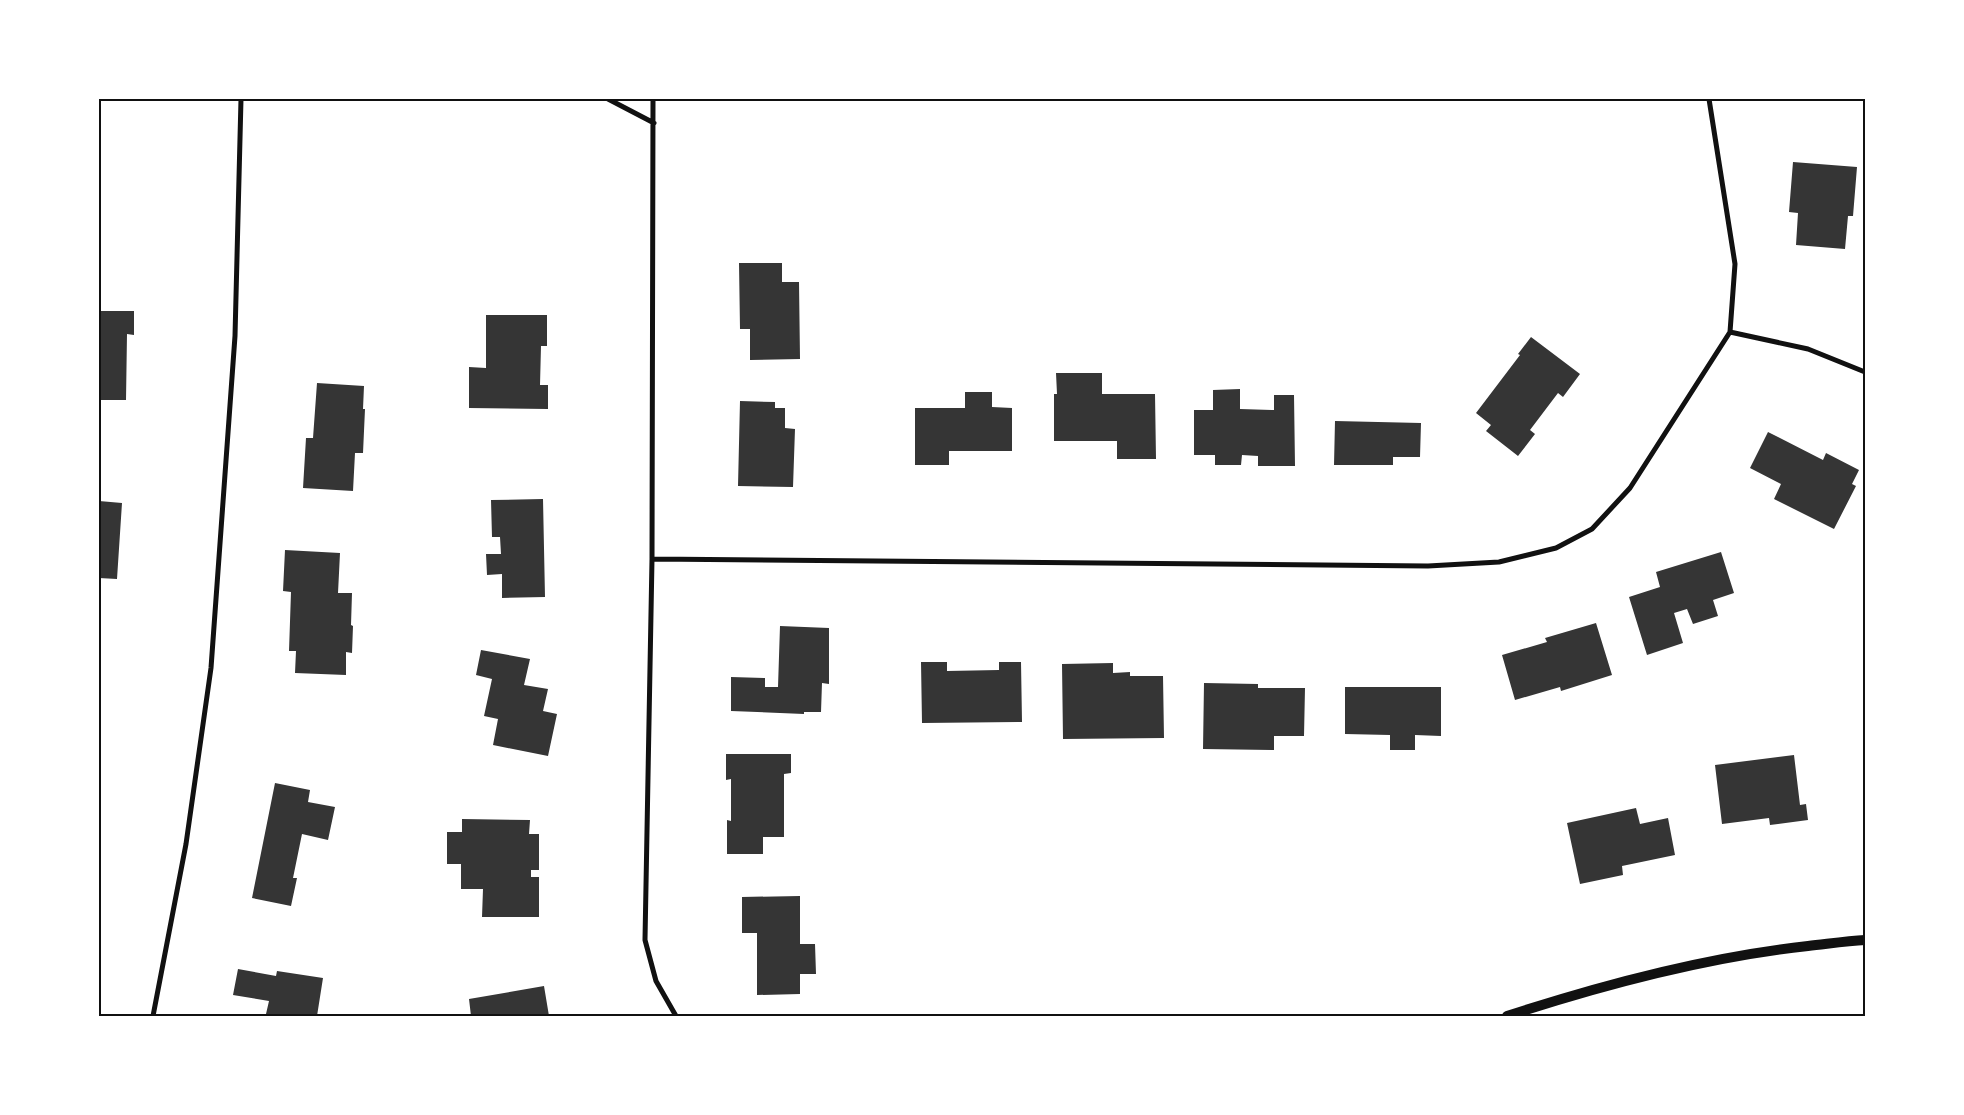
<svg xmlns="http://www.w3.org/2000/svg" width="1964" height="1115" font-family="Manrope,sans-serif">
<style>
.building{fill:#353535}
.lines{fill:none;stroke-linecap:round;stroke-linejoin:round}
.minor{stroke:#111;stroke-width:5}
.secondary{stroke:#111;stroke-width:10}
.neatline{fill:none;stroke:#111;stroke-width:2}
</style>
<rect width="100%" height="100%" fill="#fff"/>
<path class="building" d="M1793,162L1857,167L1853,216H1848L1845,249L1796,245L1798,213L1789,212Z
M739,263H782V282H799L800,359L750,360V329H740Z
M99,311H134V335L127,334L126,400H99Z
M486,315H547V346H541L540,385H548V409L469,408V367L486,368Z
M1531,337L1580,374L1563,397L1558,393L1530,430L1535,434L1518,456L1486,431L1491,425L1476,413L1520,355L1518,354Z
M1056,373H1102V394H1155L1156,459H1117V441H1054V394H1057Z
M317,383L364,386L363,409H365L363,453H355L353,491L303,488L306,438H313Z
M1240,389V409L1274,410V395H1294L1295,466H1258V456L1242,455L1241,465H1215V455H1194V410H1213V390Z
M965,392H992V407L1012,408V451H949V465H915V408H965Z
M740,401L775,402V408H785V428L795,429L793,487L738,486Z
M1335,421L1421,423L1420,457H1393V465H1334Z
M1768,432L1823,460L1826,453L1859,470L1852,484L1856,486L1834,529L1774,499L1781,484L1750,468Z
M543,499L545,597L502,598V574L487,575L486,554H501L500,537H492L491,500Z
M99,501L122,503L117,579L99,578Z
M285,550L340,553L338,593H352L351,625L353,626L352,653L346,652V675L295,673L296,651H289L291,592L283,591Z
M1721,552L1734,593L1713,600L1718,616L1693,624L1687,609L1674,613L1683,643L1647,655L1629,597L1660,587L1656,572Z
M1596,623L1612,675L1561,691L1560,687L1515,700L1502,655L1547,642L1545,638Z
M780,626L829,628V684L822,683L821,712H804V714L731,711V677L765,678V687H778Z
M481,650L530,659L524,685L548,689L543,711L557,714L548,756L493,745L498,719L484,716L492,679L476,675Z
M921,662H947V671L999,670V662H1021L1022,722L922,723Z
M1113,663V673L1130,672V676H1163L1164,738L1063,739L1062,664Z
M1204,683L1258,684V688H1305L1304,736H1274V750L1203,749Z
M1345,687H1441V736L1415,735V750H1390V735L1345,734Z
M726,754H791V773L784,774V837H763V854H727V820L731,821V779L726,780Z
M1794,755L1800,805L1806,804L1808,820L1770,825L1769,818L1722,824L1715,765Z
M275,783L310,790L308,802L335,807L328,840L302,834L293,878H297L291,906L252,898Z
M1636,808L1640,824L1668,818L1675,855L1622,866L1623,875L1580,884L1567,823Z
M462,819L530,820L529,834H539V870H531V877H539V917H482L483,889H461V864H447V832H462Z
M800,896V944H815L816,974H800V994L757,995V933H742V897Z
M238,969L276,976L277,971L323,978L317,1016H279L266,1014L269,1001L233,995Z
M544,986L549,1016H471L469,999Z"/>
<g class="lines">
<path class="minor" d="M608,99L654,123
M653,99L652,559L645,940L656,981L676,1016
M1730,332L1808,349L1865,372
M652,559L1428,566L1499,562L1556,548L1592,529L1630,488L1730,332L1735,264L1709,99
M153,1016L186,844L211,668L235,336L241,99"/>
<path class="secondary" d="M1507,1016C1605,984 1706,957 1808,946C1827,944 1846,941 1865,940"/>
</g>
<rect width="1964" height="1115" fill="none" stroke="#ffffff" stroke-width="200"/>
<rect x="100" y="100" width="1764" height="915" class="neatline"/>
</svg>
